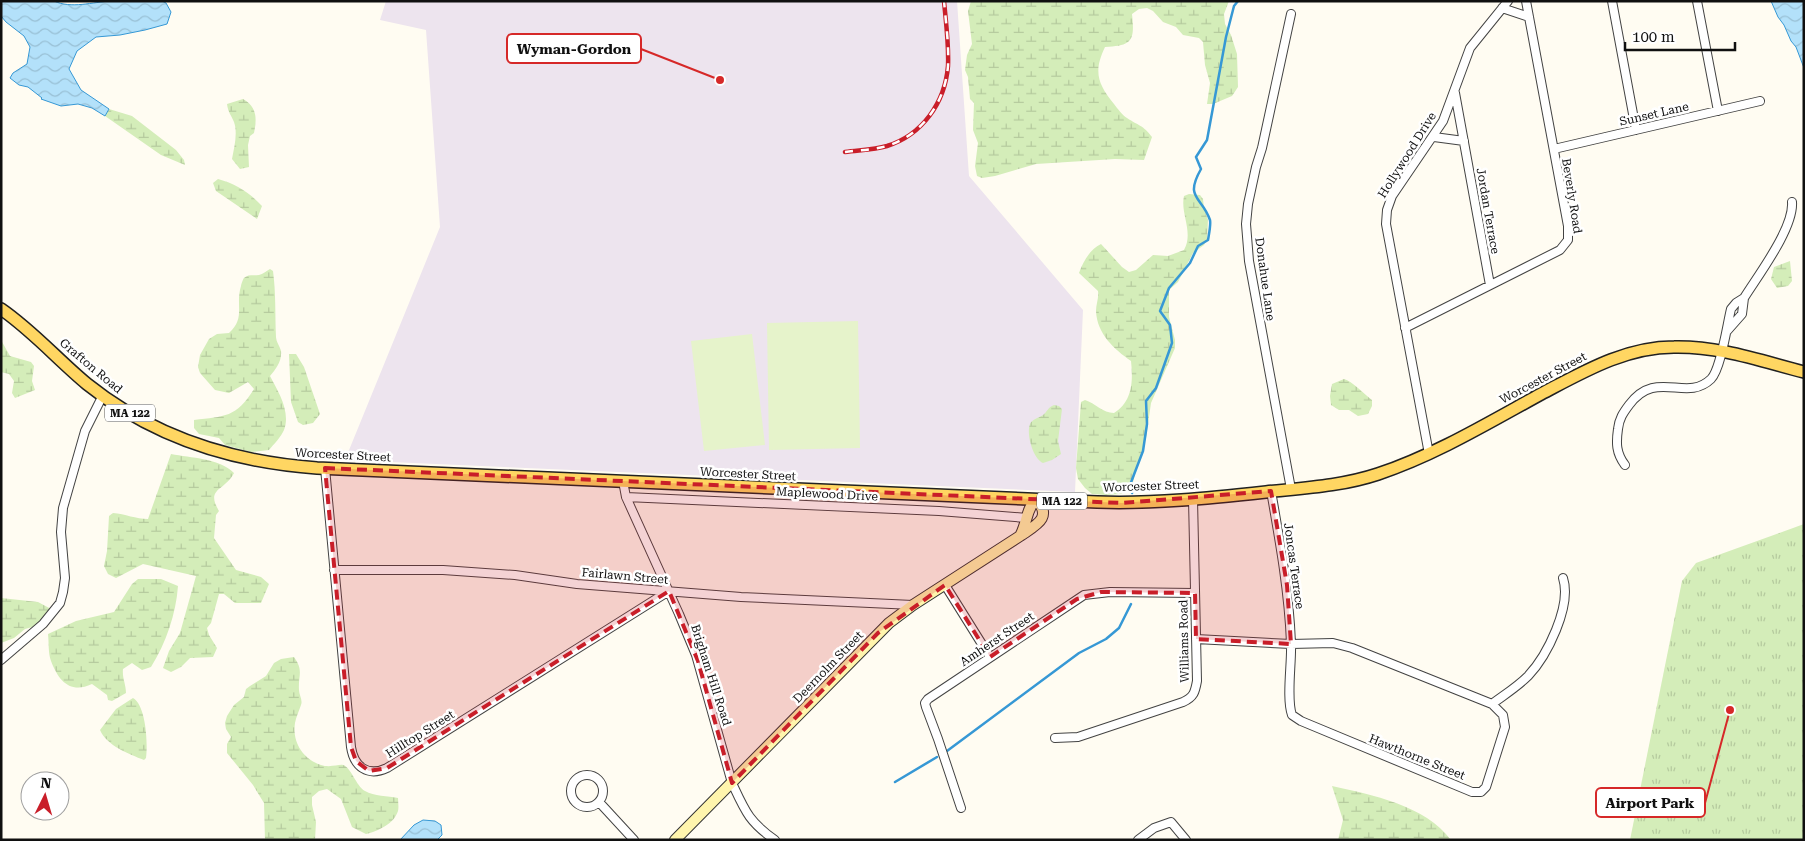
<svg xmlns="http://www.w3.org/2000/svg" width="1805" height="841" font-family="'Roboto Serif',serif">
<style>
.industrial{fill:#ede4ee}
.wetland{fill:url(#wetland-marsh)}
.park{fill:url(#park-tufts)}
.pitch{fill:#e6f3cb}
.water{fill:url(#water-waves);stroke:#3698d5}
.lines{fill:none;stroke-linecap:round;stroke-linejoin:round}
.stream{stroke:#3698d5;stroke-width:2.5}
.street-casing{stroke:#434343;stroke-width:10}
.secondary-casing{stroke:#323232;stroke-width:12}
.primary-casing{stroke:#212121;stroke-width:14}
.street{stroke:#fff;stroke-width:8}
.secondary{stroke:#fff5ad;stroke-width:10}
.primary{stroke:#ffd662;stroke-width:11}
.rail-casing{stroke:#c91e29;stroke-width:4.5}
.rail{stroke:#fff;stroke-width:2.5;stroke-dasharray:8;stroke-linecap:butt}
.marked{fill:#c91e29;fill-opacity:0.2;stroke:#c91e29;stroke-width:4;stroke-dasharray:10 6;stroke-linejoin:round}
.labels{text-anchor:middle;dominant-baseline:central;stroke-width:5;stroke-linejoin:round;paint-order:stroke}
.shield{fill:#fff;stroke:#585858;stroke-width:1}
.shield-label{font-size:11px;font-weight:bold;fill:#101010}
.street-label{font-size:12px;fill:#101010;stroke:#fff}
.leader{fill:none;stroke:#d62828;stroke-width:2}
.callout-dot{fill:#d62828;stroke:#fff;stroke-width:2}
.callout{fill:#fff;stroke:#d62828;stroke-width:2}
.callout-label{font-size:14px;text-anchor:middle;font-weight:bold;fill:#101010}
</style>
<defs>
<pattern id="wetland-marsh" width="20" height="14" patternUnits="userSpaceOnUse" patternTransform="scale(1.25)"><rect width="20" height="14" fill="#d4edb9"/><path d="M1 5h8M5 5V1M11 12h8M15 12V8" fill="none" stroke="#b5ca9e"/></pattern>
<pattern id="park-tufts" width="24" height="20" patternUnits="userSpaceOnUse" patternTransform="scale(1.25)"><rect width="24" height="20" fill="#d4edb9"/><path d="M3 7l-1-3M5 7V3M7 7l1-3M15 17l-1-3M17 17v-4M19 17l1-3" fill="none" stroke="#b5ca9e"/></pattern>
<pattern id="water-waves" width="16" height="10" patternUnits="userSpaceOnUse" patternTransform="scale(1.25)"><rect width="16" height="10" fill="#b3e1fa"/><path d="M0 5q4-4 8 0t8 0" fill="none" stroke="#99c0d5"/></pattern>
</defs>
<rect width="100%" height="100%" fill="#fffcf2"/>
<path class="industrial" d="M386,1H957L969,176L1083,310L1075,492L345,460L440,227L426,30L380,20Z"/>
<path class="wetland" d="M971,1H1229L1224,14L1225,24L1231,35L1237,54L1238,87L1232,96L1213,104H1207L1210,83L1205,65L1203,42L1199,38L1183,35L1176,27L1163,22L1153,11L1147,8L1139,9L1132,14C1135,41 1132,46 1105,47C1093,72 1098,84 1114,104C1118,109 1122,115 1127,118C1139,126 1143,125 1152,137L1144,160L1115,159L1036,164L995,176L982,178L977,176L975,166L978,143L973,130L974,103L970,99L968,77L965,70L967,55L972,44L968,11Z
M243,99C257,107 257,118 254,133L250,136L248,145L249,167L240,169L232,159C234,148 238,133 234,122C231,115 228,112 227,104Z
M109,109L132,116L176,150L184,160L185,165L161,155L105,116Z
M218,179C236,184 249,192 262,206L257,219L216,191L213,183Z
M1189,194L1200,195L1203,199L1204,208L1208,220L1207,239L1204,245L1193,253L1178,282L1169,290V317L1175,340V348L1151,403L1146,438L1136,470L1132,486L1129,491L1120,494L1105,495L1092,494L1085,488L1078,479L1076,468L1081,402L1085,400C1095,403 1103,413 1114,413C1133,401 1133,380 1131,361C1114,349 1097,334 1096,311C1096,304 1099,298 1098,291L1079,273C1083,262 1090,249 1101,244L1122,267L1129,272L1136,270L1153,255L1168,256L1184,250C1194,232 1180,214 1184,196Z
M1790,261L1792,281L1788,286L1777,288L1771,279L1774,267Z
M270,269L273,271C276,293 275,315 276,337C276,342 280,346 281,351C282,361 276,369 270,376C278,391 291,412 284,430C281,437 274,444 269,450L251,452L225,445L219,438L199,434L194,428V420C225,416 236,418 254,389L248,382L229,393L215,390L200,373L198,367L200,355L209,339L217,334L229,333C246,318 235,305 241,286C241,285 243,279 244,278C248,274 254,276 259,275C263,274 266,271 270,269Z
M1,340L10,356L31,362L34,366L32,381L35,390L15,398L12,393L14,381L9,374L1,372Z
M289,354H296L304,367L320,414L313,423L303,425L298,422L291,402Z
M1344,379C1352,381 1364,394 1372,400V406L1368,414L1358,416L1349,410H1339L1331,405L1330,396L1332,384Z
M1054,405L1059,406L1062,409L1058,441L1061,454L1052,460L1043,463C1033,459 1026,434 1030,424C1032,419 1039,418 1043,415C1047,412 1048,407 1054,405Z
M171,454C191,458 219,458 234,473C225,491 205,488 219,511L216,515L214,538L236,570L261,577L269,584L261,603H235L224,594H219L211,623L207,628L209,635L217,648L213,657L190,658L181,667L171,672L163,668L169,651L180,633L196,576L143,564L116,578L108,574L104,566L107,551L109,516L113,513C125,514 136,519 148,519Z
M138,579H161L178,586C176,614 166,643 151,667L142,670L132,663L123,669C122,678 126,684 126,693L112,701L108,700L107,695L92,684C71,694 59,682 51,661C48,653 49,642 48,634L76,621L114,612L132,584Z
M1,598L38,602L53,610L40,625L25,629L14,638L1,643Z
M294,657C304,671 298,675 299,690C299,695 303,700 301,705C299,711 296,717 295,723C292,742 303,759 321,765C330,768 339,764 343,765C351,767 356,786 365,791C374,796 388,796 398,798C398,802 399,807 398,811C394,824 378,831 366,834L352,827L341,799L327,789L319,791L312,797V805L316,822L315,840H265L264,803L253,785L227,753V744L231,737L226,729L225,723L227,716L234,705L244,697L246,689L250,686L266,676L274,663L281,659Z
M133,698C146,705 148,744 146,758L144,760C129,754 107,746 100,730L116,709Z
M1332,786C1372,795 1425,805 1451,840H1338L1343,820Z"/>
<path class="park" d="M1804,524V840H1630L1682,581L1696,563Z"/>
<path class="pitch" d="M858,321L860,448L769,450L767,323Z
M752,334L765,445L704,451L691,341Z"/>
<path class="water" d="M1,1H54C71,9 93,2 111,1C128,1 145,1 162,1L166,3L171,12L167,24L145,30L120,35L96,37L77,51L69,69L81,90L109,109L105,116L92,108L78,104L61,106L41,99L42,98L28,87L19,85L10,78L13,73L27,64L30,47L24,36L6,22L1,16Z
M1771,1H1804V68L1796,47L1791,41L1784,25L1778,17Z
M423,820L435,821L441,825L442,835L437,840H400L414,825Z"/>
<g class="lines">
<path class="stream" d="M1132,493L1130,485L1143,451L1147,424L1146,401L1156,388L1172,343L1170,325L1160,311L1169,288L1190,263L1198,246L1208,240C1209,234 1211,225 1210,220C1202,196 1184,199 1201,169L1196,157L1207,140L1226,37L1234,6L1238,1
M947,751L1079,653L1106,639L1119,628L1131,604
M895,782L937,757"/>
<defs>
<path id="street" d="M1612,1L1636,130
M1697,1L1718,111
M1502,8L1529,17
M1455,93L1490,285
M1434,137L1464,141
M1554,149L1760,101
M1405,328L1560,250L1568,240V226L1526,1
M1727,331L1742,314L1744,298
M1429,454L1386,224L1387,210L1392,196L1443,121L1470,48L1508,1
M1625,465C1616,453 1616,443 1618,429C1619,419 1623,413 1629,405C1656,368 1686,403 1711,379C1721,369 1727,325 1731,309L1736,303L1744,298C1759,274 1794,228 1792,202
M325,468L351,747C354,767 368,777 387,768L669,591
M623,481L626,497L679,614L696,655L732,783C745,811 749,822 775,840
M1291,489L1249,261L1246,224L1248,204L1256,167L1262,148L1291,14
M626,497L939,511L1027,518
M334,570H443L515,575L577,584L741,597L913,605
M945,585L990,657
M1196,639L1291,644L1333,643L1352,648L1492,704L1503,715L1505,727L1486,787L1481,792H1472L1301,721L1292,715C1286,699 1292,662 1291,643C1289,592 1280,542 1271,491
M1,660L43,624L60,603L63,592L65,578L61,532L63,508L85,431L103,395
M1492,704C1504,695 1517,687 1528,676C1547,656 1572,606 1563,578
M1055,738L1078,737L1183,702C1194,697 1195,692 1197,681L1193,499
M571 791a16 16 0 1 1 32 0a16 16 0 1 1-32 0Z
M599,802L634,840
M961,808L938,739L926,707L925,703L928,699L1084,595L1110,592L1195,593
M1138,840L1154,828L1171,822L1186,840"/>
<path id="secondary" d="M675,840L889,623L913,605L1020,536C1036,525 1053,518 1036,499C1026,509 1027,524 1020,536"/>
<path id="primary" d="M1,309C33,331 58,360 87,384C153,437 233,462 317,468L1097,502C1153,504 1210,498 1266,492C1304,488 1342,486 1378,474C1435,455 1488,423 1541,394C1583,372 1625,347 1674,347C1719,346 1761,361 1804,372"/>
</defs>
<use href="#street" class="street-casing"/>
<use href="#secondary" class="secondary-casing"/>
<use href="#primary" class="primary-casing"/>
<use href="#street" class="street"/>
<use href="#secondary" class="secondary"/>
<use href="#primary" class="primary"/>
<defs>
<path id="rail" d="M845,152C859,150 873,150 887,146C922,135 945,103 948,66C949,45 946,23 944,1"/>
</defs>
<use href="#rail" class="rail-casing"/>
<use href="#rail" class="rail"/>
</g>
<path class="marked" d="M325,468L1122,503L1271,491L1287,585L1291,644L1196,639L1195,593L1101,592L1077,599L990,657L945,585L878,633L732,783L698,661L669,591L387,768L369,771L356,761L351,747Z"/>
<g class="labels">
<g class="shield">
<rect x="105" y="404.5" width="50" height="17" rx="4"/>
<rect x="1037" y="492.5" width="50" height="17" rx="4"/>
</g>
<g class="shield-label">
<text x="130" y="413">MA 122</text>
<text x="1062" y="501">MA 122</text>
</g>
<g class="street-label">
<text transform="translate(1654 114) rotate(-13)">Sunset Lane</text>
<text transform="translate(1407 155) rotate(-58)">Hollywood Drive</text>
<text transform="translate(1572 196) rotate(81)">Beverly Road</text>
<text transform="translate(1488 211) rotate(80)">Jordan Terrace</text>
<text transform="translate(1265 279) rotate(82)">Donahue Lane</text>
<text transform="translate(91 366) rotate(40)">Grafton Road</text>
<text transform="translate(1543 378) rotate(-28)">Worcester Street</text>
<text transform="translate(343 455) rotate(3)">Worcester Street</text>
<text transform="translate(748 474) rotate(3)">Worcester Street</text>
<text transform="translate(1151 486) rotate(-2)">Worcester Street</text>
<text transform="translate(827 494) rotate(3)">Maplewood Drive</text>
<text transform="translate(1294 566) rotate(82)">Joncas Terrace</text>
<text transform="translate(625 576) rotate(5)">Fairlawn Street</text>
<text transform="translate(997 639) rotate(-34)">Amherst Street</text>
<text transform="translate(1184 641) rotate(-91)">Williams Road</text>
<text transform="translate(828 667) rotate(-46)">Deernolm Street</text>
<text transform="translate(711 675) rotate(72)">Brigham Hill Road</text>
<text transform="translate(420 734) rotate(-32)">Hilltop Street</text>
<text transform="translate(1417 757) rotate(22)">Hawthorne Street</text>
</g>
</g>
<path class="leader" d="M720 80L641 49M1730 710L1705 803"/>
<g class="callout-dot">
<circle cx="720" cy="80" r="5"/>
<circle cx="1730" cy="710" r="5"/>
</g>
<g class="callout">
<rect x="507" y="34" width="134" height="29" rx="5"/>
<rect x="1596" y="788" width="109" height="29" rx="5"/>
</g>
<g class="callout-label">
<text x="574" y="54">Wyman-Gordon</text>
<text x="1650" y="808">Airport Park</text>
</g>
<rect width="1805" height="841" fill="none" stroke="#101010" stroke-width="5"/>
<g transform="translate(45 796) rotate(5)"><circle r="24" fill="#ffffff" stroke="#9f9f9f"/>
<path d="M0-4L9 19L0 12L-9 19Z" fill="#c91e29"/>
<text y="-8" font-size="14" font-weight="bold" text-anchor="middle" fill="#101010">N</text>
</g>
<path d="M1625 42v8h110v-8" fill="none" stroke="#101010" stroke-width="2.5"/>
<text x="1632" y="42" font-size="15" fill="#101010" stroke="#ffffff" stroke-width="4" paint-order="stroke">100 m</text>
</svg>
